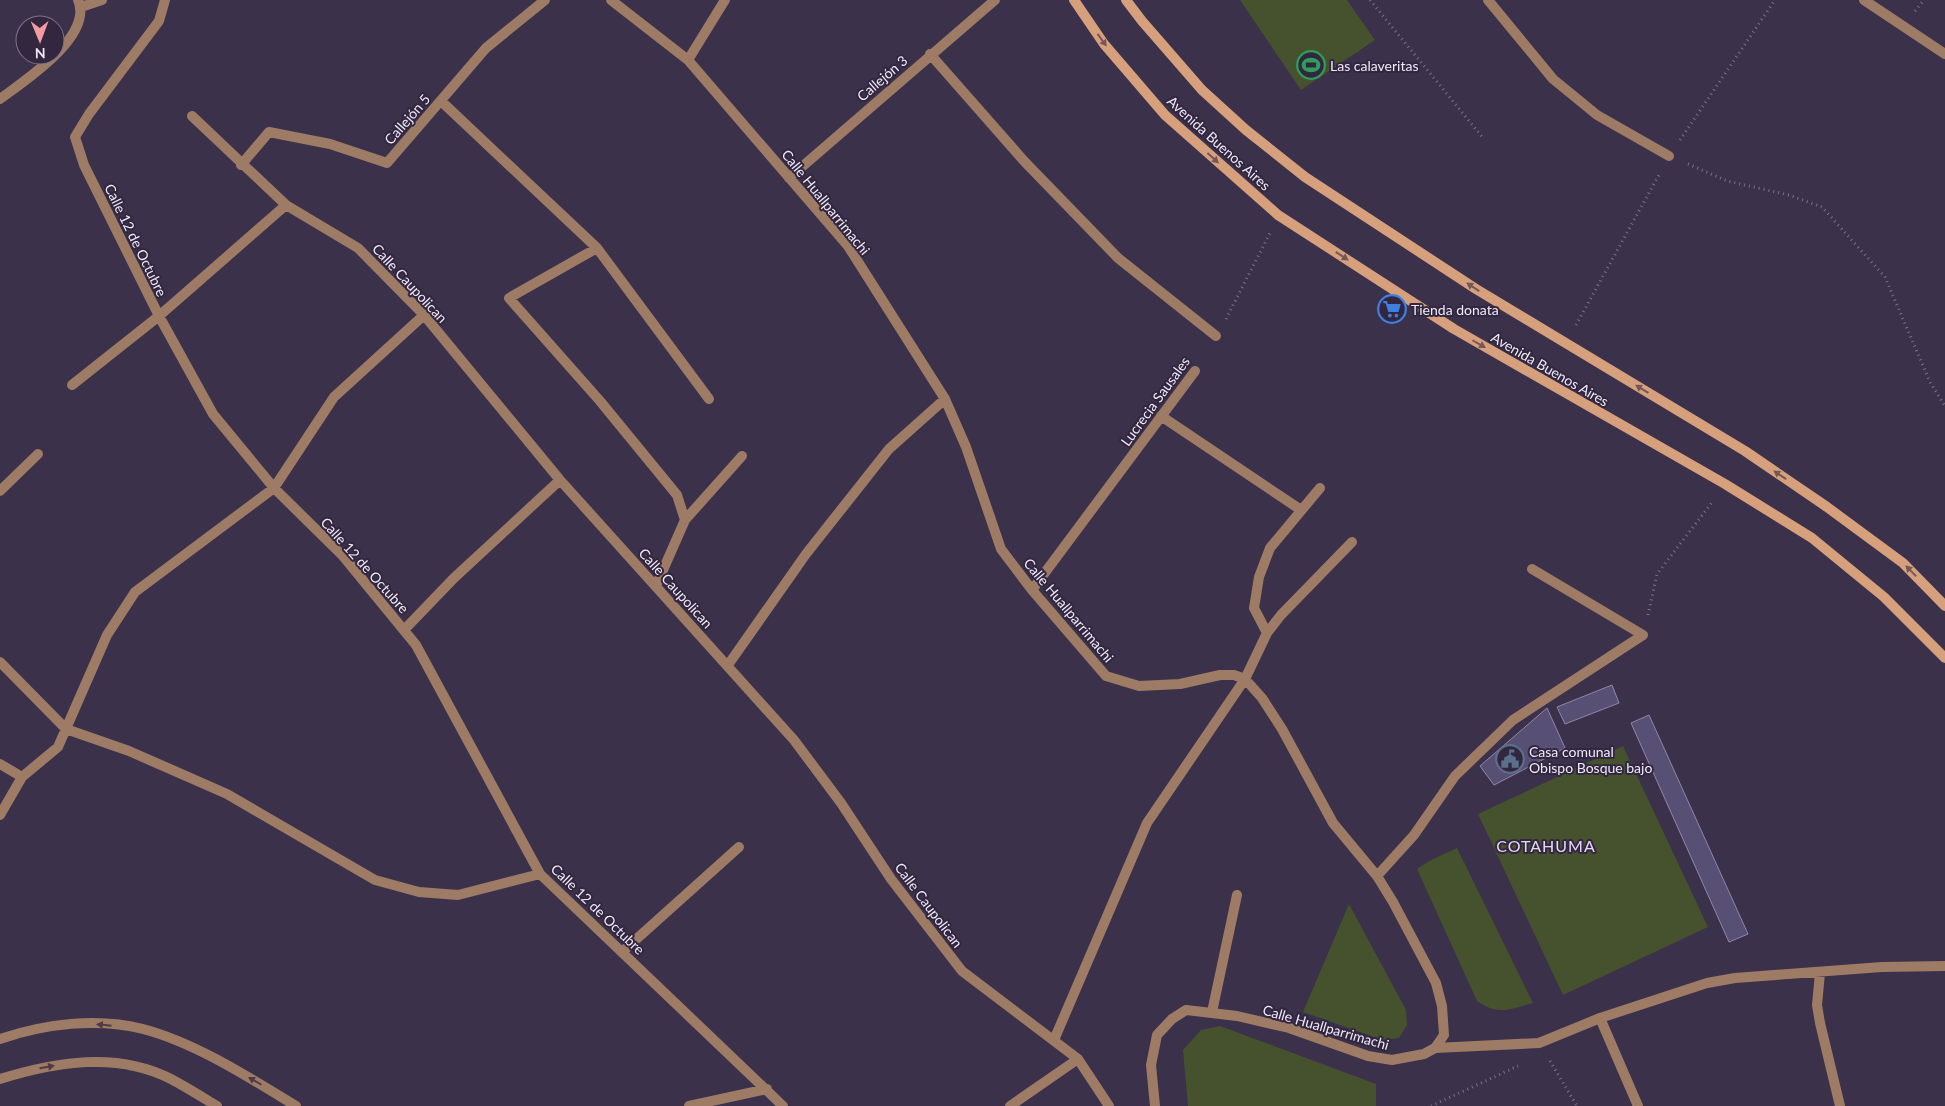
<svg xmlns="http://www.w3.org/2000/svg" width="1945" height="1106" font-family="Lato,sans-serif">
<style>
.green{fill:#45522d}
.building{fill:#574f74;stroke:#8e89a7}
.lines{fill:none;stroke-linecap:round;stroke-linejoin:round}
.path{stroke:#7b7287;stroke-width:3;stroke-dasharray:1 4;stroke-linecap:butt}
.service{stroke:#9e7b65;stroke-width:10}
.pedestrian{stroke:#9e7b65;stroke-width:10}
.minor{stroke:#9e7b65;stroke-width:10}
.tertiary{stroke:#9e7b65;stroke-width:10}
.secondary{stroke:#d7a07d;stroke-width:10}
.oneway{fill:#745758}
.oneway2{fill:#4d3c48}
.labels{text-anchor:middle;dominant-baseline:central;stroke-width:4;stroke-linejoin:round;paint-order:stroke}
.poi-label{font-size:14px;fill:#efe9f9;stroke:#32273f;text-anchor:start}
.street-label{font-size:14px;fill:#efe9f9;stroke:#32273f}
.quarter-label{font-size:16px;letter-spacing:1px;fill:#e4d7f7;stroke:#32273f}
</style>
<rect width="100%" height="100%" fill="#3c314a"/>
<path class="green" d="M1240,0H1347L1375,40L1301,90Z
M1623,746L1708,927L1563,995L1478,814Z
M1457,848L1533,1003C1510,1009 1498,1016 1477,1001L1417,869L1429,861Z
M1349,904L1406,1010L1407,1025L1399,1038L1383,1040L1303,1012Z
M1220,1026L1376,1084V1106H1188L1183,1050L1201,1030Z"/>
<path class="building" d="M1612,685L1619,703L1565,724L1557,707Z
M1547,708L1565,748L1494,785L1480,766Z
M1649,715L1748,934L1729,942L1631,723Z"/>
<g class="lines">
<path class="path" d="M1370,0L1483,138
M1915,11L1924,0
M1680,140L1775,0
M1688,164L1727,181L1789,195L1822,207L1885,277L1930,382L1945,406
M1226,319L1270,233
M1576,325L1660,173
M1648,615L1657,574L1713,501
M1550,1061L1577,1106
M1431,1106L1518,1066"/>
<path class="service" d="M0,491L38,454
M622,952L739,847
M1212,1012L1237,895"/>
<path class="pedestrian" d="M1600,1018L1638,1106"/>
<path class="minor" d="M165,0L159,21L89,114L75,137L84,165L159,316L213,414L274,488L343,556L416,645L540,874L783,1106
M611,0L688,60L848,246L945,399L966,447L1001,549L1032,590L1106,676L1139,686L1180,684L1220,675H1234L1245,679L1262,698L1282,729L1333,823L1377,876L1393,902L1436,983L1442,1006L1444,1035L1435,1048L1424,1054L1392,1060L1368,1056L1289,1028L1237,1016L1186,1010L1172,1019L1157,1035L1151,1065L1155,1106
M1488,0L1553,79L1597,115L1669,156
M81,7L102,0
M930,54L1024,161L1118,258L1216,336
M688,60L725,0
M0,99C24,81 94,36 78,0
M441,101L597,248L709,399
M192,116L286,205L358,248L424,315L560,480L794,740L841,803L891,879L962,971L1078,1059L1109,1106
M241,165L269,132L330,144L387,163L486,48L545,0
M789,178L995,0
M597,248L509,298L600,401L677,495L685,520
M72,385L159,316L286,205
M1161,416L1301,510
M656,586L685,520L742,456
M1032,590L1195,371
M404,630L454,578L560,480
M1267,633L1254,608L1259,577L1270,548L1320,488
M0,662L66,729L129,751L227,794L375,880L419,892L458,895L540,874
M728,665L806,554L889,449L945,399
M0,764L22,777
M0,815L22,777L58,747L107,635L135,592L274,488L334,397L424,315
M1377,876L1414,835L1455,776L1513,720L1643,635L1532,569
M1820,973L1817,1005L1820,1023L1840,1106
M1054,1040L1147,823L1245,679L1267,633L1281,615L1352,542
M1435,1048L1539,1043L1600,1018L1707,983L1735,978L1882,967L1945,966
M689,1106L767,1089
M1010,1106L1078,1059"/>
<path class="tertiary" d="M1864,0L1945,54
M0,1039C44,1024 97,1017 143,1029C196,1043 250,1078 296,1106
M0,1079C55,1062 117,1051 171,1079C186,1087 202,1097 217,1106"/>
<path class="secondary" d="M1074,0L1104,44L1165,115L1278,215L1454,329L1725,484L1812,538L1884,597L1945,658
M1126,0L1142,21L1202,90L1246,130L1305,177L1476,289L1745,451L1827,507L1903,563L1945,606"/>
</g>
<defs><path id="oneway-solid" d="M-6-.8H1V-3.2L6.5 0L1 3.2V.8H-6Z" transform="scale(1.25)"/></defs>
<g class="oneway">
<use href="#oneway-solid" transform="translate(1102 40) rotate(54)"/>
<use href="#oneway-solid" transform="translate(1213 158) rotate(42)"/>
<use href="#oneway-solid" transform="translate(1342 256) rotate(33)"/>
<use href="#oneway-solid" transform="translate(1473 287) rotate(-147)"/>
<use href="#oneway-solid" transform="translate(1479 344) rotate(30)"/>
<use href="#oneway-solid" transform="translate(1642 389) rotate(-149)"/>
<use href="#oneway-solid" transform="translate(1780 475) rotate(-146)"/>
<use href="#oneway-solid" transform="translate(1911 571) rotate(-134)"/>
</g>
<g class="oneway2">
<use href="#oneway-solid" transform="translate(104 1025) rotate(-174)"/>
<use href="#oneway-solid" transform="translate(47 1067) rotate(-10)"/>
<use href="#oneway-solid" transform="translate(255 1081) rotate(-150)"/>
</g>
<defs>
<symbol id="stadium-ring" viewBox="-11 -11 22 22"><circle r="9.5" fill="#32273f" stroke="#2e9e5b" stroke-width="1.5"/><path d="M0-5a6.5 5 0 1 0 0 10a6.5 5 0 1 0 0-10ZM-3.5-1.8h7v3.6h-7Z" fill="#2e9e5b"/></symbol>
<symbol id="supermarket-ring" viewBox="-11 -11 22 22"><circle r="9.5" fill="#32273f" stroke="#3f7fe0" stroke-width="1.5"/><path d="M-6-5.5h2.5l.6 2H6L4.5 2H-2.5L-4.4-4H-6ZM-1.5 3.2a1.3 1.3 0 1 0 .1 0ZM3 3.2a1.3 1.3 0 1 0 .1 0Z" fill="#3f7fe0"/></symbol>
<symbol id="civic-ring" viewBox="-11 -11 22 22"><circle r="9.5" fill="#32273f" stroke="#5c6f8a" stroke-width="1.5"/><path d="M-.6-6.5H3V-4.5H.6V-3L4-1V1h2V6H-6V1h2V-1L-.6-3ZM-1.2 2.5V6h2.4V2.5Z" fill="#5c6f8a"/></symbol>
</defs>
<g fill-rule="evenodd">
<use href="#stadium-ring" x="1295" y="49" width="32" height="32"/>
<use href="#supermarket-ring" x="1376" y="293" width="32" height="32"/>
<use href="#civic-ring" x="1494" y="743" width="32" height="32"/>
</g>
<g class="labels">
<g class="poi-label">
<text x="1330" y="65">Las calaveritas</text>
<text x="1411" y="309">Tienda donata</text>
<text x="1529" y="751">Casa comunal<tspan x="1529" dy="16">Obispo Bosque bajo</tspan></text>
</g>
<g class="street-label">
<text transform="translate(882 78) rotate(-41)">Callejón 3</text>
<text transform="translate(407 119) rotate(-49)">Callejón 5</text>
<text transform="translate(1219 143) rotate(42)">Avenida Buenos Aires</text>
<text transform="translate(826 202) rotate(51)">Calle Huallparrimachi</text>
<text transform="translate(136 240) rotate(64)">Calle 12 de Octubre</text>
<text transform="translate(410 283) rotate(47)">Calle Caupolican</text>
<text transform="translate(1550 369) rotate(30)">Avenida Buenos Aires</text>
<text transform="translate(1155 401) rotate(-54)">Lucrecia Sausales</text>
<text transform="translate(365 565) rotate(48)">Calle 12 de Octubre</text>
<text transform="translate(676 588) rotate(48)">Calle Caupolican</text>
<text transform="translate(1069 610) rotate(50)">Calle Huallparrimachi</text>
<text transform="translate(929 905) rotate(53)">Calle Caupolican</text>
<text transform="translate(598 909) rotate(44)">Calle 12 de Octubre</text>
<text transform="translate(1326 1027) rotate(16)">Calle Huallparrimachi</text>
</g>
<g class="quarter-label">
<text x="1546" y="845">COTAHUMA</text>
</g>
</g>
<g transform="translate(40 40) rotate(179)"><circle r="24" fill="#32273f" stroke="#7e7589"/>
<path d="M0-4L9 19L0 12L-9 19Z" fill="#f49aa2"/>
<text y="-8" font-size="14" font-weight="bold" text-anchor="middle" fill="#efe9f9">N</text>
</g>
</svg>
